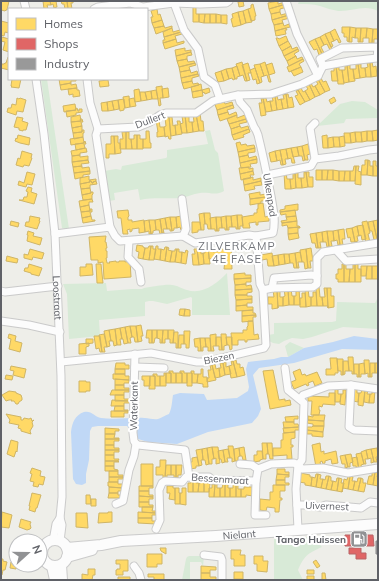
<svg xmlns="http://www.w3.org/2000/svg" width="379" height="581" font-family="Mulish,sans-serif">
<style>
.green{fill:#d8ead7}
.water{fill:#c0d8f6}
.homes{fill:#ffd966;stroke:#cfb566}
.shops{fill:#e06666;stroke:#b96466}
.industry{fill:#999;stroke:#88888a}
.lines{fill:none;stroke-linecap:round;stroke-linejoin:round}
.street-casing{stroke:#cacaca;stroke-width:9}
.secondary-casing{stroke:#cbcbcb;stroke-width:12}
.street{stroke:#fcfcfc;stroke-width:7}
.secondary{stroke:#fcfcfc;stroke-width:10}
.labels{text-anchor:middle;dominant-baseline:central;stroke-width:4;stroke-linejoin:round;paint-order:stroke}
.street-label{font-size:10px;fill:#5f6167;stroke:#fff}
.poi-label{font-size:10px;font-weight:bold;fill:#5f6167;stroke:#fff;text-anchor:end}
.neighbourhood-label{font-size:11px;letter-spacing:1px;fill:#707379;stroke:#fff}
</style>
<rect width="100%" height="100%" fill="#eeeee9"/>
<path class="green" d="M299,1H378V11C364,4 352,12 338,11C332,10 326,8 320,6C313,4 306,4 298,4Z
M41,79H47L69,229H65L62,228Z
M352,101L365,102L378,110V118L346,119L344,123L317,126L340,104Z
M210,130L215,150L218,153L224,191C216,196 209,192 200,193C193,194 187,197 181,198C167,199 153,197 140,200L138,189L114,193L115,200L109,201L104,171L116,169L121,170L122,166L166,158L167,157V150L208,144L205,131Z
M227,273L230,315H192V298L191,297L167,304L153,301H149L145,302V316L99,320L100,336L69,339L67,294L63,284L106,283L107,291L132,289H142L144,288C152,287 165,284 172,285C177,285 182,289 187,290C203,295 217,283 227,273Z
M378,297V329L343,327L312,337L303,339L292,338L284,341L279,344L273,343L269,341L268,335L274,334V323L332,322L336,321L337,302L375,303Z
M290,342L304,348L288,357L285,346Z
M303,537C312,537 316,541 322,547C308,553 304,556 298,570L303,580H274V539L297,538Z
M189,556H204L203,566L201,562H190V580H182L186,559L187,557Z"/>
<path class="water" d="M354,336L378,339V350L342,349L294,363L259,368L253,375L261,409L258,416L252,423L208,432L177,444L148,442L138,439L127,426H98L92,427L90,431L89,460L86,474V483L82,485L76,484L73,479L71,432C72,423 75,415 84,412C91,410 95,417 101,418C116,420 131,417 145,418C149,418 154,420 158,419C161,418 166,415 169,414C172,408 172,401 173,395L180,393L204,394L207,400L237,398L248,391L249,387L246,369L248,362L274,359L281,357H288L304,348L333,342Z"/>
<path class="homes" d="M1,1H9L7,10H6L5,11L1,10Z
M43,1H50L51,5H47L48,9H44Z
M50,1H56L57,7L54,8L53,4L51,5Z
M61,1H67L68,9H65L64,4H62Z
M67,1H73V3H71L72,9H68Z
M243,1L244,6L239,7L238,2Z
M278,1V4L285,2L286,4L269,9L268,3Z
M253,4L256,16H255V20L251,21L248,9L251,8V5Z
M286,4L287,7L280,9V12L271,14L269,9Z
M193,6L196,7V14H199V22H193Z
M157,9L158,15L160,14L162,20L152,23L151,17H153L151,11Z
M248,9L252,22L246,23L243,11Z
M243,11L246,23L241,25L238,12Z
M238,12L241,25L233,27L231,19L233,18L232,14Z
M280,12L281,15L288,13L289,15L272,20L271,14Z
M199,14H205L204,23L199,22Z
M205,14H210V23H204Z
M210,14H216V23H210Z
M216,14L221,15V23H216Z
M221,15H227V24L221,23Z
M289,15L290,18L282,20L283,23L274,25L272,20Z
M162,20L164,26L154,28L152,23Z
M1,21L9,23V33L5,32L4,36L1,35Z
M283,23L284,26L289,24L290,27L275,31L274,25Z
M164,26L165,28L172,26V28L156,34L154,28Z
M342,27H350L349,42L347,41V37H344V33H342Z
M350,27L356,28L355,38L352,37V42H349Z
M172,28L173,32L180,30L181,32L164,37L163,32Z
M286,28L287,30H285L286,34L276,36L275,31Z
M356,28H361L360,42H358V38H355Z
M361,28H367L366,38H363V42H360Z
M367,28L373,29L372,43H369V38H366Z
M335,29L341,42L339,43L337,39L334,41L330,32Z
M373,29H378V39H374V43H372Z
M181,32L182,34L175,36L176,39L163,43V40H165L164,37Z
M330,32L334,41L331,42L333,46L331,47L325,34Z
M325,34L332,49L330,50L327,44L324,45L320,37Z
M286,36L288,41L279,46L276,38H278L279,39Z
M2,37L9,39V52L3,50L5,42L1,41Z
M320,37L324,45L321,47L324,53L322,54L315,39Z
M176,39L177,43L184,41V43L165,49L163,43Z
M315,39L322,54L319,55L317,49L314,50L309,42Z
M288,41L291,46L282,51L279,46Z
M291,46L292,49L297,47L298,49L284,56L282,51Z
M185,48V51L191,50V52L176,56L175,50Z
M298,49L299,51L294,54L296,56L287,61L284,56Z
M191,52L192,55L187,56V59L177,61L176,56Z
M296,56L297,59L302,57L303,59L289,66L287,61Z
M8,57L9,58V70L1,68L2,64H4L5,63H6Z
M187,59L188,62L194,61L195,63L179,67L177,61Z
M303,59L304,61L299,64L301,67L289,72L287,67Z
M242,62L247,81H245L243,75L240,76L236,64Z
M265,62L271,82H269L267,75L264,76L260,64Z
M372,62L373,67L376,66L377,76L371,77L370,63Z
M195,63L196,65L189,67L190,70L180,72L179,67Z
M248,63L251,73H248L250,80L247,81L242,65Z
M272,63L275,73L269,75L266,65Z
M367,63H370L371,77H366L365,68L368,67Z
M260,64L264,76L261,77L262,82L260,83L254,65Z
M356,64H358L360,78L354,79L353,69H356Z
M358,64H361V68H365L366,77L360,78Z
M345,65H347L349,82L344,83L342,70H345Z
M347,65H350V69H353L355,81L349,82Z
M237,66L240,76L237,77V79H235L232,68Z
M336,66L338,81H332L331,71H334V67Z
M336,66H339V70H342L344,84H338Z
M301,67L303,72L294,76L291,71Z
M232,68L235,79L233,80L232,78L229,79L226,69Z
M255,68L260,83L257,84L256,79L253,80L250,70Z
M226,69L229,79L224,81L221,71Z
M190,70L191,73L197,71L198,74L181,78L180,72Z
M221,71L224,81L218,82L215,73Z
M198,74L199,76L192,78V81L182,83L181,78Z
M321,78L323,82L326,81L330,90L325,92L318,79Z
M12,79H21L19,88L11,87L12,86H11Z
M59,79H76V81H71V83L60,85Z
M318,79L325,92L320,95L315,86L318,84L316,81Z
M108,80L109,86L100,87L99,81Z
M192,81L193,84L198,83L199,85L184,89L182,83Z
M71,83V85L76,84L77,88L61,90L60,85Z
M311,83L313,87L315,86L320,95L315,97L309,84Z
M201,84L202,90L192,92L191,87Z
M309,84L315,97L310,100L305,91L308,89L306,86Z
M162,86L163,98H160L161,105L159,106L156,87Z
M77,88V90H79L80,96L73,97V94L69,95L68,89Z
M168,88L169,97L163,98L162,89Z
M209,88L210,92L205,94L204,92L203,93L202,90Z
M301,88L303,92L305,91L310,100L305,102L298,90Z
M139,89L141,101L135,102L134,90Z
M156,90L158,99H152L151,91Z
M202,90L203,96L193,98L192,92Z
M298,90L305,102L300,105L295,96L298,95L296,91Z
M151,91L152,99L147,100L145,92Z
M140,92H145L147,100L141,101Z
M286,94L288,108L283,109L281,99H284L283,95Z
M286,94H288L289,98L292,97L294,107L288,108Z
M129,96L130,107L125,108L123,97Z
M272,96H275L277,110L272,111L270,101H273Z
M275,96H277L278,100L281,99L283,109L277,110Z
M334,97L336,101L331,104L329,100Z
M17,98L19,99L20,98L26,100L23,112L17,111L16,115L7,112L8,108H11L12,104L16,105Z
M134,98L136,106L130,107L129,99Z
M261,98H263L266,115L261,116L259,103H262Z
M263,98H266L267,102L270,101L272,111L266,112Z
M124,99L125,108H124V110L120,111L118,100Z
M118,100L119,109L114,110L112,101Z
M218,100L219,103L224,101L225,104L232,102L233,105L217,110L214,102Z
M112,101L114,110L108,111L107,102Z
M107,102L108,111H102L101,103Z
M75,104L76,110L64,112L63,106Z
M233,105L234,108L227,110L228,112L218,115L217,110Z
M77,108L78,111H79V109H82V112L76,113V115L67,117L66,111L76,110L75,109Z
M228,112L229,115L236,112L237,115L220,121L218,115Z
M200,113L201,121H203L204,131H199L196,114Z
M193,114H196L199,131L193,132L192,122H194Z
M80,115L81,121L71,122V117Z
M185,115H189V122H192L193,132L187,133Z
M185,115L187,133H182L180,124L183,123L182,116Z
M237,115V118L245,115L246,119L229,124L227,119Z
M17,117L23,118L22,121L28,123L26,130H23V131L19,130V128L14,127Z
M169,117L171,139H169L168,136L165,137L164,127L166,126L165,118Z
M169,117H172L173,126L175,125L176,135L171,136Z
M80,119H82L83,122H81L82,126L72,128L71,122L81,121Z
M246,119L247,122L239,124L240,126L231,129L229,124Z
M156,120H159L160,127H164L165,136L157,137V132H158Z
M177,121H180L182,134L176,135L175,125H178Z
M82,126V132L73,133L72,128Z
M240,126L241,128L248,126L249,129L232,135L231,129Z
M249,129L250,132L243,135L244,137L234,140L232,135Z
M82,130H84V133H83V137L74,139L73,133L82,132Z
M378,130V140L373,141L372,131Z
M146,131H149L150,143H151V148H143V139H146Z
M367,131V141L362,142L361,132Z
M367,131H372L373,141H367Z
M122,132H126V149H120V139H123Z
M126,132H129V139H131L132,149H126Z
M355,132H361L362,142H356Z
M355,132L356,142L351,143L350,133Z
M344,133H350L351,143H345Z
M18,135L30,138L29,145L20,143L15,141L16,138L17,139Z
M134,135H137V149H132L131,139H134Z
M137,135H140V139H143V149H137Z
M327,135L328,148H323L322,136Z
M111,136H114L115,154H109V158H106V144H111Z
M114,136H118V143H120L121,153L115,154Z
M344,136L345,146L340,147L339,137Z
M83,137L84,143L71,145L70,139Z
M333,137H339L340,147H334Z
M333,137L334,147L328,148V138Z
M85,141L86,144H84L85,148L76,150L75,144L84,143V142Z
M240,142L241,145L246,144L247,146L254,145L255,148L238,152L236,143Z
M308,144L310,154L307,155L308,160H305L302,146Z
M302,146L305,160L303,161L302,156H299L297,147Z
M297,147L299,156L293,157L291,148Z
M86,148L87,152L80,153V155L72,156L71,151Z
M255,148V152L248,153V155L239,157L238,152Z
M291,148L295,163H292L291,158L288,159L286,149Z
M286,149L288,159H285L286,164L283,165L280,150Z
M280,150L283,165H281L280,160L277,161L275,151Z
M22,151L32,154L31,158H32L29,166L24,165L23,167L16,165L18,158L20,159Z
M275,151L277,161L271,162L269,153Z
M80,155V157L88,156V160L72,162V156Z
M248,155L249,158L256,156L257,159L240,163L239,157Z
M257,159V163L250,164L251,167L241,168L240,163Z
M88,160L89,163L81,164L82,166L73,167L72,162Z
M365,160H368L367,175H361L362,165H365Z
M368,160L370,161V166H373V176L367,175Z
M373,161H376V166H378V176H373Z
M82,166V168L89,167L90,171L74,173L73,167Z
M354,166H356L355,181H350V171H353Z
M356,166H359L358,171L361,172V185L355,184Z
M249,167V169L253,168V171L240,174L239,168Z
M316,170H322V180H316Z
M322,170H328L327,180H322Z
M328,170H333V180H327Z
M333,170L339,171V181L333,180Z
M90,171V174L83,175V177L75,179L74,173Z
M253,171L254,175H250L251,178L241,180L240,174Z
M339,171H345L344,181H339Z
M345,171H350V181H344Z
M27,172L35,174L32,185L27,184L26,187L18,185L19,181L24,183Z
M304,172H306L308,187L302,188L301,178H304Z
M306,172H309V177H313V187H308Z
M284,173H286L287,179H290L291,189H285Z
M293,173H295L296,188L291,189L290,179H293Z
M295,173H298V178H301L302,188H296Z
M89,176V180L96,179V181L93,182V183H92L91,181H89L90,182L80,184V178Z
M253,177V180L261,178V181L244,185L243,179Z
M89,181H91L92,183H93V182L96,181L97,184L90,185V188L81,189L80,184L90,182Z
M261,181L262,185L254,186L255,189L245,191L244,185Z
M28,187L32,188L31,192L37,194L34,204L19,200H23L24,197H27L28,192L26,191Z
M90,188L91,193L82,195L81,189Z
M91,192H93V194L92,195V199L83,200L82,195L91,193Z
M260,192V195L266,194V197L250,199L249,194Z
M266,197V201H261V203L250,205V199Z
M92,199L93,202H89V205L80,207L79,201Z
M263,203L265,217L269,216V221L258,222V225H256V222L249,223L250,228H243L242,217L254,215V213H257V209H258V204Z
M298,204V210L280,212V210L285,209V206Z
M89,205L90,211L81,212L80,207Z
M90,209H92V212H90L91,216L82,218L81,212L90,211Z
M128,210L129,216L128,217V220H132V222L144,220L145,232L139,233V228L132,229V231L130,232V229L127,230L128,234H123L121,218H118L117,211Z
M295,210L296,216L286,217V214L281,215L280,212Z
M204,213H210L211,229H208L207,224H205Z
M204,213L205,224H204V230H201L199,214Z
M237,215L238,229H236V227H232L231,216Z
M237,215H242L243,226H240V229H238Z
M30,216L40,218L39,221H40L37,229L25,226L26,222H29Z
M91,216L92,220H95V221L83,223L82,218Z
M181,216L183,229L181,230L180,227L177,228L176,217Z
M226,216H231L232,227H229V230H227Z
M226,216L227,230H225V228H222L221,217Z
M296,216L297,221L282,223L281,221L287,220L286,217Z
M170,217H176L177,228H174V230L172,231Z
M170,217L172,231H170V229H167L165,218Z
M216,217H221L222,228H219V231H217Z
M216,217L217,231H215V229H211L210,218Z
M165,218L167,229H163L164,233H162L160,219Z
M160,219L162,233L160,234L159,230H156L155,220Z
M149,220H155L156,230L153,231V233L151,234Z
M149,220L151,234H149V231L145,232L144,221Z
M378,220V239H377L373,221Z
M11,221L19,223L18,227L10,225Z
M297,221V226H299L300,227L288,228L287,225L282,226V223Z
M367,221L370,233L368,234L370,242L366,243L362,222Z
M373,221L377,239L374,240L372,231H370L368,222Z
M192,222H200L201,230H198V232L192,233Z
M363,225L366,239L362,240L361,235L359,236L357,226Z
M357,226L359,236H357L358,241L355,242L352,228Z
M300,227V228H298V233L288,234V228Z
M352,228L355,242H351L350,237L348,238L346,229Z
M344,229L345,239H342L343,245H340L338,230Z
M338,230L340,245H338L337,240L334,241L333,231Z
M28,231L34,233L33,236L42,238L40,245L27,241L28,235H27Z
M327,231L329,247H327L326,242H323L322,232Z
M327,231H333L334,241H331L332,246L329,247Z
M322,232L323,242H320L321,248H318L316,233Z
M298,233L299,238L289,240L288,234Z
M316,233L318,248H316L315,243H312L310,234Z
M106,236L105,242H106L107,248H106V251H107V258H106L107,263H110L109,262L116,261V262H119V261H125V262L130,261L131,277L104,279L103,262L98,263V260H91L89,237Z
M137,245L143,246V247L145,248L143,259L138,258L139,252L136,251Z
M208,245H212L213,252L221,251V249H223L224,251H226V247L231,246L232,269H224L225,260L221,261V258L209,259Z
M149,246H151L149,260L143,259L145,248H148Z
M151,246H153V249H156L154,260H149Z
M156,246H158V249H161L160,260L154,259Z
M165,247H167L165,261L160,260L161,249L164,250Z
M167,247L169,248L168,250L172,251L170,262L165,261Z
M201,248V254L203,253L204,264L199,265L197,249Z
M205,248H208L210,264H204L203,253H205Z
M311,248L313,261H310L311,268H308L306,249Z
M30,249L44,253L42,259L33,257L32,260L24,258V254L28,255Z
M175,249H177L175,262H170L172,251H175Z
M177,249H179V252H182L181,263L175,262Z
M194,249H197L199,265H193L192,254H195Z
M306,249L308,268L305,269L304,262H302L300,250Z
M186,250L188,251L186,264L181,263L182,252L185,253Z
M300,252L302,262H298L299,268H297L295,253Z
M272,253L274,266H268L267,259L262,260L261,255Z
M295,253L297,268H294L293,263H290L289,254Z
M284,254H289L290,263L285,264Z
M284,254L285,264L279,265L278,255Z
M278,255L279,265L274,266L272,256Z
M7,256L18,259L17,263L6,261Z
M29,264L42,268L39,276L31,274V273L24,271L25,268H28Z
M86,264H92L93,275L80,276V267H86Z
M96,264H101L103,283H97Z
M342,264H344V282H338V279H336V274H338V269H342Z
M344,264H346V269H350L349,282H344Z
M353,264H355V282H349L350,269H353Z
M355,264H358V269H361V282H355Z
M361,266H367L366,276H361Z
M367,266H372V279H366Z
M372,266H378V279H372Z
M245,273V275H251V278L234,279V274Z
M251,278V282H246V284L235,285L234,279Z
M246,284V286L251,285L252,289L235,290V285Z
M319,287L320,297H322L323,306H317L316,288Z
M299,288L300,305H294V296H296V289Z
M305,288H308L309,297H311V306L306,307Z
M324,288H327L328,308V306H323L322,297H325Z
M327,288H331V296H334V307L328,308Z
M252,289V292L247,293V295H235V290Z
M284,289H288L289,305L283,306V297L285,296Z
M288,289H291L292,296H294V305H289Z
M273,290H277L278,308L272,309V304H268V297H274Z
M277,290H280V297H283V306H278V308Z
M313,292H316L317,306H311V297H313Z
M302,293H305L306,307H300V298H302Z
M235,295H247V296H252V299L236,300Z
M252,299V303H247V305L236,306V300Z
M247,305V307H253V310L236,311V306Z
M180,309H185L184,316L179,315Z
M185,309L190,310V316H184Z
M253,310V313H255L256,315L242,316V311Z
M256,315V317H253V321L242,322V316Z
M248,321H253L254,335L258,334L259,339L247,340V342H245V340H238V345H232L231,333H243V330H247V327L248,326Z
M141,325L143,336H141L142,341L138,342L136,326Z
M130,326H136L138,342H135L134,337H132Z
M130,326L132,337L130,338L131,343H128L125,327Z
M125,327L128,343L124,344L123,339H122L120,328Z
M120,328L122,339H120L121,345H117L115,329Z
M115,329L117,345L114,346L113,341H111L109,330Z
M109,330L111,341H109L110,346L107,347L104,331Z
M147,330H152V343H149V338H146Z
M152,330H157V338H155L154,343H152Z
M157,330H163L162,343H160V339L157,338Z
M163,330H168V339H165V343H162Z
M168,330H174L173,343H170V339H168Z
M184,331H190L189,348H186V344H184Z
M174,332H178V348H176V343H173Z
M9,334L16,336L15,341L22,343L20,352L9,349L11,339L8,338Z
M104,334L107,347H104L105,352H102L99,335Z
M216,334V346H213L214,351H211L210,335Z
M221,334H226L227,345L224,346V350H222Z
M179,335H184V344H181V348H178Z
M94,336H100L102,352H100L99,348L96,349Z
M216,337H221L222,350H219V346H216Z
M226,337H232V349L230,350L229,345H227Z
M200,338L201,351H198V347H195L194,339Z
M200,338H205L206,347H203V351H201Z
M205,338H210L211,351H208V347H206Z
M86,339H93V343L86,344Z
M89,343V346L86,347V354H79V344Z
M348,357H353L354,374H352V371H349Z
M330,358H337L338,373H335V375H326V369H331Z
M337,359H343V375H341V371H338Z
M236,360L237,364H240V368L243,367L245,375L237,377L233,361Z
M364,360H369L370,377H368V373L365,374Z
M231,361H233L237,377L231,378L229,366L232,365Z
M343,361H348L349,371H345V374L343,375Z
M226,362V367L229,366L231,374L225,375L223,363Z
M116,363H125V365H129V369H115Z
M220,363H223L225,375L220,377L219,368H221Z
M364,363L365,374H361V377H359V364Z
M370,363H375V373H372V377H370Z
M375,363H378V373H375Z
M215,364L216,369L219,368L220,377L215,378L212,365Z
M354,364H359V377H357V374H354Z
M210,365H212L216,380L207,382V378H209L208,370H211Z
M11,366L26,369L24,378L13,375L14,371L10,370Z
M115,369H125V374H115Z
M201,369H203V377H207L208,387H203V384L197,383L198,374H201Z
M300,369L302,375L305,374L306,376L317,372L322,383L315,386L313,381L308,383L309,385L307,386L306,384L294,389L291,382L296,380L293,372Z
M273,370L279,400L285,399V401L290,400L291,405L270,409L263,371Z
M169,371H173V373H176V383H171V373H169Z
M180,371H184V373H187V383H182V373H180Z
M191,371H194V374H198L197,383H192V373H191Z
M164,373H166V386H160V376H164Z
M166,373H171V383H166Z
M176,373H182V383H176Z
M187,373H192V386H187Z
M113,374H125V376H129V380L113,379Z
M153,374H157V376H160V386H155V376H153Z
M6,375L13,376L12,380L5,379Z
M142,376H150V386H144V380H142Z
M150,376H155V389H149Z
M115,379L129,380V383H124V385H115Z
M79,381H86V382H90V391H86V392H79Z
M115,385H124V388H129V390H115Z
M335,389L338,390V394H341L340,402H335Z
M354,389H357V393H359L358,402L353,401Z
M362,389L365,390L363,406L358,405L359,393H361Z
M112,390H129V392H124V395H110Z
M343,390H346L345,405L340,404L341,394H343Z
M365,390H368L367,394H370L369,403L364,402Z
M372,390H375L374,403H369L370,394H372Z
M9,391L16,392V393L21,395L22,398V400L19,402L18,404H16L14,401H11L12,400H9L6,401L2,395Z
M329,393H335V405L323,404L322,407L319,406V410H320L319,415H311L312,401H308V396L329,397Z
M115,395H124V399H129V401H115Z
M112,400L129,401V403H124V406H111Z
M115,406H124V410H128V411H114Z
M111,411H128V413H124V417H111Z
M6,414L21,417V420H23L24,418L29,419L31,418L32,421L34,420L32,422L33,426L30,431L31,434L21,431V429L18,428L19,425L9,423L10,420Z
M313,415H325L324,421L308,420V416L313,417Z
M298,416V419H294V422H286L285,417Z
M308,420L324,421V426H313V424L307,423Z
M283,422H294V424H298L299,427L284,428Z
M313,426H324L323,432L307,430V427H312Z
M299,427V430H295V432L284,433L283,428Z
M105,428L119,429V431H115V434H105Z
M307,430L323,432V437L312,436V434H307Z
M295,432V438L291,439V445H293V447H291L292,459H287V455L273,456V448H281V440H283V433Z
M105,434H115L114,438H119V439H105Z
M105,439H119V441H114V445H105Z
M11,440L18,442L17,452L16,451L14,457L7,454Z
M262,443H267L268,454H266V459H263Z
M267,443H272L273,459H270L269,454H268Z
M320,443L321,452L324,451V454L336,451L338,463L332,464L331,459L325,461V463L323,464L322,461L320,462L321,466L316,467L312,445Z
M105,445H114V448H119V450H105Z
M228,446H233L235,461L232,462V458H230Z
M212,447L214,459H212V464H209L207,448Z
M212,447H218L220,463L216,464V458L214,459Z
M244,447L246,460H243L242,456H240L239,448Z
M207,448L209,464L206,465L205,460H203L202,449Z
M239,448L240,456L238,457V461H235L234,449Z
M377,448L378,457H376L377,462H374L371,449Z
M202,449L203,460H201L202,465L199,466L196,450Z
M228,449L230,458H227L228,462H225L223,450Z
M371,449L374,462L371,463V458L368,459L366,450Z
M105,450H119V452H114V455H105Z
M223,450L225,462L222,463L221,459H219L218,451Z
M366,450L368,459H365L366,464H364L361,452Z
M257,451H262L263,459L260,460V461L254,462V455H257Z
M361,453L364,464L361,465L362,469L359,470L356,454Z
M351,454L353,462L350,463V467H348L345,455Z
M105,455H114V459H119L118,461H105Z
M345,455L348,467L345,468V464H342L340,456Z
M197,457L199,466H196V468L190,469L189,462H192V458Z
M357,457L359,470H357L356,466H353L352,458Z
M160,460H166L165,478H163V475H156V467H160Z
M105,461H118L119,462H114V466H105Z
M141,464H153V486H141Z
M166,465H171V475H167V478H165Z
M171,465H176V478H174V475H171Z
M176,465H182L181,475H178V478H176Z
M105,466H114V469L118,470V471H105Z
M32,468L41,471L40,476L45,477L43,485L39,484L38,487L33,486L34,482L30,481L32,474L30,473Z
M277,469H285V472H289V475L277,474Z
M109,471H118V475H123V477H109Z
M372,472H375L373,485L367,484L369,476H372Z
M375,472L378,473L377,477H378V486L373,485Z
M301,473L310,475V477H312L311,486L305,485V483L299,482Z
M277,474L289,475V477H285V480H276Z
M316,474H318L316,487L311,486L312,477L315,478Z
M318,474L321,475L320,479H323L321,488L316,487Z
M326,476H329L326,489L321,488L323,479L325,480Z
M329,476L331,477V481H333L331,490L326,489Z
M348,476H350L348,489L343,488L342,492L344,479L347,480Z
M350,476L353,477L352,481H355L353,490L348,489Z
M109,477H123V479H118V482H109Z
M337,478H339L337,491L331,490L333,481L336,482Z
M339,478L342,479L341,483H344L342,492L337,491Z
M358,478H361L358,491L353,490L355,481L357,482Z
M361,478L363,479V483H366L364,492L358,491Z
M191,479H193V492H188V483H191Z
M193,479H196V483H199L198,492H193Z
M201,479H204V492H198L199,483H201Z
M204,479H207V483L210,484L209,492H204Z
M276,480H285V483H289V485H276Z
M108,482H118V484H123V488L109,487V486H108Z
M212,484H215L214,497H209V488H212Z
M215,484H217V488H220V497H214Z
M223,484H225V497H220V488H222Z
M225,484H228V488H230V497H225Z
M233,484H236V497H230V488H233Z
M236,484H238V489H241V497H236Z
M273,485H285V491H280V498H282V500H280L279,512H275V508L267,507L266,511L260,510V499L270,500V492H273Z
M139,486H153V488H149V491H139Z
M167,486H173V488H175V500L169,499L170,493H167Z
M109,487L123,488V491H118V493H109Z
M244,487H253V496L246,495V497H241V489H244Z
M175,488H179V493H180V504H175Z
M182,488H186V505L180,504V493H182Z
M139,491H149V495H153V497L139,496Z
M32,493L41,495L37,508H36L35,512L29,510L30,506H29Z
M109,493H118V495H121V498H108Z
M86,495H90L91,504H86Z
M139,496L153,497V499H149V502H139Z
M91,499H96V506H91Z
M139,502H149V505H153V507H139Z
M142,507H153L152,511H156V513L142,512Z
M2,512L12,515L9,528L1,527Z
M108,512H112V522L98,523L99,513H108Z
M138,512L156,513V515H152V518H138Z
M76,513H87L88,528L76,527Z
M138,518H152V521H156V524L138,523Z
M21,519L31,522L30,524L31,528L30,529L27,530L19,527Z
M160,548H166V554L161,551Z
M231,550H241L240,555H245V566H234V559H231Z
M147,554H162V564H157V567H147Z
M254,556H263V561H268L267,572L257,571V564H254Z
M16,557V565H27L26,568L17,566L16,569L10,568L11,562H14Z
M1,559H3V561L7,562L5,570H3L2,575L1,574Z
M116,560H128V571H123V575H116V570H117V569H120V564H116Z
M316,560L320,566L317,568L313,562Z
M201,566L216,567V570H210V573H201Z
M88,569H95V575H93L92,580H82V574L88,575Z
M307,570H314V574H307Z
M234,572H243V579H234Z
M201,573H210V577H216V580H201Z
M322,573H325L326,580H322Z
M148,574H164V580H154V577H148Z
M307,576H314V580H307Z
M118,577H130V580H118Z"/>
<path class="shops" d="M345,535H373L374,546H345Z
M349,548H361V553H366V559H356V554H349Z"/>
<path class="industry" d="M376,541H378V554H376Z"/>
<g class="lines">
<defs>
<g id="street">
<path d="M24,1L26,9"/>
<path d="M286,1L297,34L318,76"/>
<path d="M174,3L184,30L198,49L204,77L215,85L220,99"/>
<path d="M94,9L98,7L130,3L143,7L174,3L200,4L226,3L229,1"/>
<path d="M378,47L342,48L320,59L323,66L350,61L377,58L378,47"/>
<path id="s1" d="M36,79L44,134L55,234L61,376L62,497L60,518L62,525L60,541"/>
<path d="M87,79L90,103L98,129"/>
<path d="M315,159L339,156L369,150L378,149"/>
<path d="M267,175L311,166L315,159L310,128L315,123"/>
<path d="M182,199L186,229L183,236"/>
<path d="M110,227L96,135L98,129L138,127L150,122L160,115L166,113H196L213,101L220,99L238,95L271,94L302,84L318,76L323,66"/>
<path d="M55,234L110,227L115,236L120,241L183,236L195,243L249,235L256,236L273,233C276,221 273,208 271,196C267,175 263,155 258,135L256,130L254,127L247,110L240,102L238,95"/>
<path d="M129,241L128,257L139,269L141,282"/>
<path d="M336,250L346,261L378,259"/>
<path d="M272,288L274,278L311,275L317,276"/>
<path d="M263,290L272,288L313,287L317,284V258L323,252L378,243"/>
<path d="M1,291L5,292L58,286"/>
<path d="M1,321L29,325L60,332"/>
<path d="M61,362L151,353L197,362H205L264,348L266,345L263,290L260,284L256,236"/>
<path d="M135,367L164,368"/>
<path d="M285,368L288,390L304,403L302,460L298,465L296,489L298,529"/>
<path d="M351,385L349,427L354,430L378,431"/>
<path d="M300,399L303,395L328,386L351,385L378,389"/>
<path d="M136,444L138,445L185,450L189,477"/>
<path d="M240,464L252,465L258,469"/>
<path d="M116,504L123,501L129,470L134,456L136,444L134,441L133,433L135,354"/>
<path d="M297,505H308L320,507L326,505L361,508L370,502L378,503"/>
<path d="M266,515H255L256,481L258,469L271,464L294,463L298,465L302,469L323,468L348,473L378,468"/>
<path d="M156,529L160,520L159,490L162,483L165,481L182,482L186,477H209L212,480L256,481"/>
<path d="M53,541L56,524L60,518"/>
<path d="M204,555L221,557L222,560V580"/>
<path d="M134,566L139,573L141,580"/>
</g>
<g id="secondary">
<circle cx="55" cy="553" r="13"/>
<path id="s2" d="M67,548L101,545L121,541L216,536L378,524"/>
<path d="M67,557L92,550"/>
<path d="M61,565L62,580"/>
<path d="M52,566L55,580"/>
</g>
</defs>
<use href="#street" class="street-casing"/>
<use href="#secondary" class="secondary-casing"/>
<use href="#street" class="street"/>
<use href="#secondary" class="secondary"/>
</g>
<defs>
<symbol id="fuel-square" viewBox="-11 -11 22 22"><rect x="-9" y="-9" width="18" height="18" rx="4" fill="#919294" stroke="#fff"/><path d="M-5.5-6h7V0h2V4h1.3V-2.5L3-4.5l.8-.8L6-3V5H2.5V1h-1V6h-7ZM-4.2-4.7v3.2H.2V-4.7Z" fill="#fff"/></symbol>
</defs>
<g fill-rule="evenodd">
<use href="#fuel-square" x="349" y="529" width="20" height="20"/>
</g>
<g class="labels">
<g class="street-label">
<text transform="translate(150 120) rotate(-21)">Dullert</text>
<text transform="translate(270 195) rotate(81)">Ulkenpad</text>
<text stroke="none"><textPath href="#s1" startOffset="220">Loostraat</textPath></text>
<text transform="translate(219 358) rotate(-11)">Biezen</text>
<text transform="translate(134 406) rotate(-89)">Waterkant</text>
<text transform="translate(220 479) rotate(4)">Bessenmaat</text>
<text transform="translate(327 506) rotate(2)">Uivernest</text>
<text stroke="none"><textPath href="#s2" startOffset="173">Nielant</textPath></text>
</g>
<g class="poi-label">
<text x="346" y="539">Tango Huissen</text>
</g>
<g class="neighbourhood-label">
<text x="237" y="246">ZILVERKAMP<tspan x="237" dy="13">4E FASE</tspan></text>
</g>
</g>
<rect width="379" height="581" fill="none" stroke="#5f6167" stroke-width="4"/>
<rect x="8" y="8" width="140" height="72" fill="#ffffff" stroke="#bfc0c2"/>
<rect x="16" y="18" width="20" height="12" fill="#ffd966" stroke="#bfc0c2"/>
<text x="44" y="28" font-size="12" fill="#5f6167">Homes</text>
<rect x="16" y="38" width="20" height="12" fill="#e06666" stroke="#bfc0c2"/>
<text x="44" y="48" font-size="12" fill="#5f6167">Shops</text>
<rect x="16" y="58" width="20" height="12" fill="#999999" stroke="#bfc0c2"/>
<text x="44" y="68" font-size="12" fill="#5f6167">Industry</text>
<g transform="translate(28 553) rotate(69)"><circle r="19" fill="#ffffff" stroke="#bfc0c2"/>
<path d="M0-3L7 15L0 10L-7 15Z" fill="#919294"/>
<text y="-6" font-size="11" font-weight="bold" text-anchor="middle" fill="#5f6167">N</text>
</g>
</svg>
